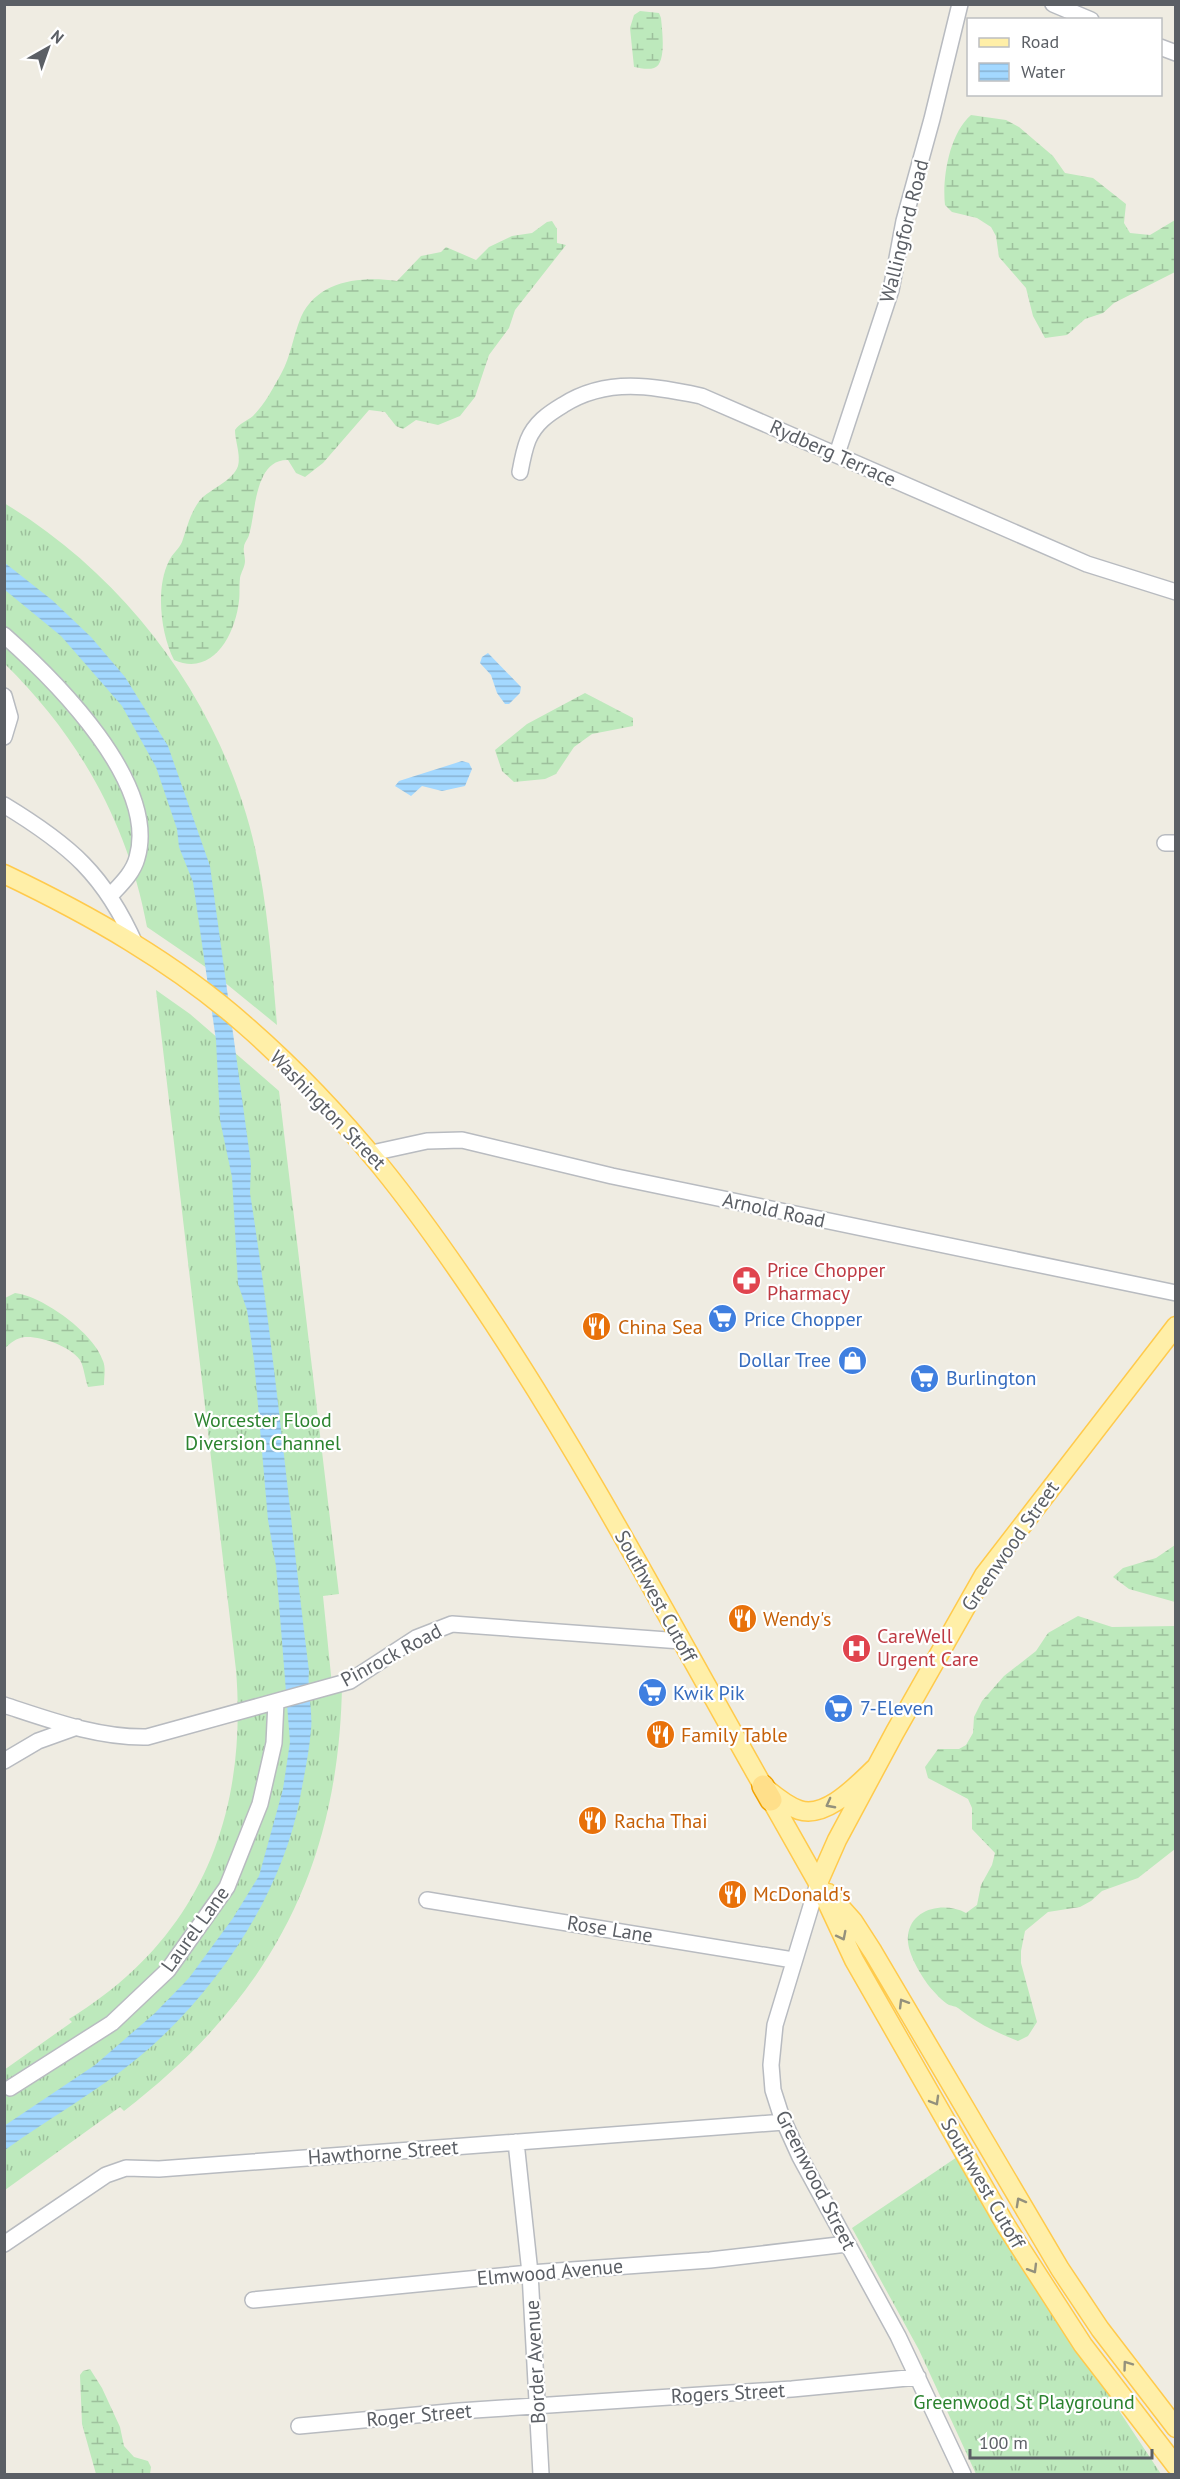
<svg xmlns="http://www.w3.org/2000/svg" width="1180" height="2479" font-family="'PT Sans',sans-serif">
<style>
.grass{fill:url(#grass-tufts)}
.wetland{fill:url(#wetland-marsh)}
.water{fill:url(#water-rules)}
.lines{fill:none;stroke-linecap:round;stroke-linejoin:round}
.minor-casing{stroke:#b8bbc0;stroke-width:18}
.major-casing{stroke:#ffca4c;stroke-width:21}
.highway-casing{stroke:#f2a200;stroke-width:24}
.minor{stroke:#fff;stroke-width:15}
.major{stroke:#ffefa8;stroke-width:18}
.highway{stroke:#ffdf8a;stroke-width:21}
.oneway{stroke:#94917c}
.labels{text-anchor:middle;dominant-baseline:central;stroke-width:4.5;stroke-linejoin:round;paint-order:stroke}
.street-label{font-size:20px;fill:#5b5f65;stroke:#fff}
.health-label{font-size:20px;fill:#be3a42;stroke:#fff;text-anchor:start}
.shop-label{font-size:20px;fill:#366cbe;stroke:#fff;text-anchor:start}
.food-label{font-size:20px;fill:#c56008;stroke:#fff;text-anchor:start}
.park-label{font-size:20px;fill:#2c832f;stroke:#fff}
</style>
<defs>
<pattern id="grass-tufts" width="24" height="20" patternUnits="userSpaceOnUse" patternTransform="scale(1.5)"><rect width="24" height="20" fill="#bde9bc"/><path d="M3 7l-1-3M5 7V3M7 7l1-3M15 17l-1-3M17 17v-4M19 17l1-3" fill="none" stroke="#9dc09c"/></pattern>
<pattern id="wetland-marsh" width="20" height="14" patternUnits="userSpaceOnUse" patternTransform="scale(1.5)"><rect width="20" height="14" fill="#bde9bc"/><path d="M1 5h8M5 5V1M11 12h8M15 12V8" fill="none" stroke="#9dc09c"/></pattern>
<pattern id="water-rules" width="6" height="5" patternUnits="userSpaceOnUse" patternTransform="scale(1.5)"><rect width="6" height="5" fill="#a3d8ff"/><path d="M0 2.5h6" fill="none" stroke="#88b2d2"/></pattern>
</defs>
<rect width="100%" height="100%" fill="#efece2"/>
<path class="grass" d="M4,503C129,578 223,706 255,848C268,907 272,966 277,1025L207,968L147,927C128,824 80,738 5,664Z
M156,990L190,1014L279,1091L339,1594L323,1596L332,1685H342C339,1869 269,1999 124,2111L120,2107L5,2190L4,2070L72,2022L69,2019C199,1940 248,1817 236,1670Z
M963,2153L1027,2272L1161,2474H976L919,2350L852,2228Z"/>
<path class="wetland" d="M640,11L659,13L661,18C662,29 667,64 654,68C648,70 640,68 634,67L630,28L634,15Z
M971,115L1006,120L1019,127L1053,156L1065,173L1093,178L1126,204L1124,223L1130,233L1150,235L1175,220V272L1114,303L1103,313L1085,319L1067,335L1045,338L1033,316L1026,288L999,257L996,236L991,227L977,218L952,212L945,205C942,179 949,134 971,115Z
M552,221L557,229V243L566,245L515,310L509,328L489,355L475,397L460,416L438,425L416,420L403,429L396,426L385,412L369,410L323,463L305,477L296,473L288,460C254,459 256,513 249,535C248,539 244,543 244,547C243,551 245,556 245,561C245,567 241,572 240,578C239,586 240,594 239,601C235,635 213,677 174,660C161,635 155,588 169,561C172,554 179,549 182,542C187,528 190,513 200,500C210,489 233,481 238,466C241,455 235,441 235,430C240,423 247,421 253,416C265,404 273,388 281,374C291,356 293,336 301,317C318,280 361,276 397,281L421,256L441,252L446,247L476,260L489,247L512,236L532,233L547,222Z
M585,693L633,718V726L592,734L574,747L556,774L545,779L514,782L502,771L495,750L527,724Z
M15,1293C43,1296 95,1334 103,1361C106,1368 104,1377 104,1385L88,1387C85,1379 84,1367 80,1360C70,1346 41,1336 25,1337C16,1338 11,1343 5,1348V1298Z
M1175,1545V1602L1129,1589L1113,1577L1123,1568L1156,1558Z
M1078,1616L1112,1627L1175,1626V1849L1138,1878L1102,1891L1091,1901L1080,1907L1048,1912L1025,1931L1021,1951V1963L1037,2022L1028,2036L1018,2041C995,2032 977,2023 958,2008C955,2006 952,2006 949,2005C943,2002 934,1992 929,1986C920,1974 906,1951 908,1936C911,1907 946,1902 966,1913L977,1905L981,1885L992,1865L995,1853L972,1829V1808L968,1799L928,1778L925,1767L938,1749H959L966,1745L973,1733L974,1717L982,1701L1004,1676L1036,1651L1048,1633Z
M90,2369L102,2388L120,2427L124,2446L134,2457L148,2461L151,2467L150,2474H96L82,2424L80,2375L83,2371Z"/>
<path class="water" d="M5,563L52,600L91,637L125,677L168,746L210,866L251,1164L250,1193C275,1352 289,1512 309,1671C307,1691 313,1711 311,1730C309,1753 304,1776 300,1798C282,1895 215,1994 139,2057C97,2092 49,2118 5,2150L4,2126L95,2065L155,2013L189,1978L233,1918L259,1876L283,1789L290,1742L276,1566L268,1520L254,1360L247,1310L238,1284L232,1177L220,1120L216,1040L193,882L179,847L177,829L156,767L122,706L61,636L5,590Z
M488,653L521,687L520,693L509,704H505L497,693L491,675L480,663L482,657Z
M462,761L469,763L472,769L465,786L442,791L422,786L411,796L395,786L399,781Z"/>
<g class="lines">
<defs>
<path id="minor" d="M1053,4L1091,20
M1160,47L1176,53
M837,454L891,290L904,221L932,119L960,4
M520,472C522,461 524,450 528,440C535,423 548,414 563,405C607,377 653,386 701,396L1087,564L1176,592
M4,635C56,681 159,783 137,858C133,873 121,884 111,895
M4,696L10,717L4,737
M4,805C70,845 105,875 136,946
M1165,843H1176
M372,1153L427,1141L462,1140L612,1176L1176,1293
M4,1705C50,1720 98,1738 147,1737L350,1681L416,1638L452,1624L681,1641
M4,1761L38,1741L77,1727
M818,1883L775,2025L771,2065L773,2090L781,2115L800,2157L898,2336L963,2474
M427,1900L793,1960
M10,2088L112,2023L168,1970L227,1887L260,1804L274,1743L276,1702
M516,2142L530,2273L541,2474
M4,2244L106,2175L126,2168L159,2169L784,2122
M253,2300L530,2273L710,2260L847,2244
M299,2426L459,2411L792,2389L918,2377"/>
<path id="major" d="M4,874C90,915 175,963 246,1026C349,1116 419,1210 494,1324C592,1473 675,1631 763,1786C774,1795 785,1805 799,1810C826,1819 857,1785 875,1768
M771,1800L818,1883L854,1960L1005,2224L1083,2345L1176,2466
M818,1883L837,1840L895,1732L984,1575L1176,1326
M828,1893L853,1921L873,1952L1060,2269L1100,2329L1176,2428"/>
<path id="highway" d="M763,1786L771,1800"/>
</defs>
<use href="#minor" class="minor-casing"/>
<use href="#major" class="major-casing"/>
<use href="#highway" class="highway-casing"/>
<use href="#minor" class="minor"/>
<use href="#major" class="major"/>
<use href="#highway" class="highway"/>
</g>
<defs><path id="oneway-chevron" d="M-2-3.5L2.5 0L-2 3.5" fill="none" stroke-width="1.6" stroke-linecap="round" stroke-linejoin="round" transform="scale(1.5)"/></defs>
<g class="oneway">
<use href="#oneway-chevron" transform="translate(830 1804) rotate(152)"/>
<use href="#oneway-chevron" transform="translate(842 1936) rotate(63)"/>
<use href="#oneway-chevron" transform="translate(903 2003) rotate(-121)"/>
<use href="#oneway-chevron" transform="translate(935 2101) rotate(60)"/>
<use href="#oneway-chevron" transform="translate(1020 2202) rotate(-119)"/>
<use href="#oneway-chevron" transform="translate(1033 2269) rotate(59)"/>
<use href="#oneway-chevron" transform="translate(1127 2365) rotate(-126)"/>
</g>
<defs>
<symbol id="pharmacy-disc" viewBox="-11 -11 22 22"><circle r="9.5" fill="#e0444e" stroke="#fff"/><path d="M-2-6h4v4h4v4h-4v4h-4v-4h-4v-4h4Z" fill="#fff"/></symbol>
<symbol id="supermarket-disc" viewBox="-11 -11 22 22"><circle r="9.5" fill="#3f7fe0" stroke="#fff"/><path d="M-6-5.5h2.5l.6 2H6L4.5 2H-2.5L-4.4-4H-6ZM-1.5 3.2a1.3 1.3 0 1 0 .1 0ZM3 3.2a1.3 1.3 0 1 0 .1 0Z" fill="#fff"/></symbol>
<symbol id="restaurant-disc" viewBox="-11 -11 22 22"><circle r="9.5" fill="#e8710a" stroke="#fff"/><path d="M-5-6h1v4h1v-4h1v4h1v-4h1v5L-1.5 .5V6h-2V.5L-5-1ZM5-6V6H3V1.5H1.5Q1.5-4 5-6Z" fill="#fff"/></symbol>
<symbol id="shop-disc" viewBox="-11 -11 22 22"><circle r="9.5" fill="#3f7fe0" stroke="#fff"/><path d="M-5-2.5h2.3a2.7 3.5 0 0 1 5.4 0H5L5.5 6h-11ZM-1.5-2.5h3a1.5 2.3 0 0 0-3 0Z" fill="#fff"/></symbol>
<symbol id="hospital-disc" viewBox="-11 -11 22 22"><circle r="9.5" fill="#e0444e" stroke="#fff"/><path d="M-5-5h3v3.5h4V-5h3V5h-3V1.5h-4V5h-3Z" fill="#fff"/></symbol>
</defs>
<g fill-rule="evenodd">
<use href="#pharmacy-disc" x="730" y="1264" width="33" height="33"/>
<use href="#supermarket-disc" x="706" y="1302" width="33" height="33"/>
<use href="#restaurant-disc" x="580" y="1310" width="33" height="33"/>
<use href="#shop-disc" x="836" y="1344" width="33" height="33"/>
<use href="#supermarket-disc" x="908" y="1362" width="33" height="33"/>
<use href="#restaurant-disc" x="726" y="1602" width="33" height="33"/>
<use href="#hospital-disc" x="840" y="1632" width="33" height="33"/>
<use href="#supermarket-disc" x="636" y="1676" width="33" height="33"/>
<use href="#supermarket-disc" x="822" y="1692" width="33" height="33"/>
<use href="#restaurant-disc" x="644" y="1718" width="33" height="33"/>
<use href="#restaurant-disc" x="576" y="1804" width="33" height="33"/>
<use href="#restaurant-disc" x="716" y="1878" width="33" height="33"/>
</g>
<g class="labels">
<g class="street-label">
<text transform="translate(904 231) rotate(-76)">Wallingford Road</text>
<text transform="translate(833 453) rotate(24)">Rydberg Terrace</text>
<text transform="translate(328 1110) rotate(46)">Washington Street</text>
<text transform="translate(774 1210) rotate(12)">Arnold Road</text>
<text transform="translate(1010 1546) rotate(-55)">Greenwood Street</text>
<text transform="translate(656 1596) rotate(61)">Southwest Cutoff</text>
<text transform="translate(391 1655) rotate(-28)">Pinrock Road</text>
<text transform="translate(195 1929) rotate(-54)">Laurel Lane</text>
<text transform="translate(610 1929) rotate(9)">Rose Lane</text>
<text transform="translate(383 2152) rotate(-4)">Hawthorne Street</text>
<text transform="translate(816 2180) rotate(63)">Greenwood Street</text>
<text transform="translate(983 2183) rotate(60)">Southwest Cutoff</text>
<text transform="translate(550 2272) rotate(-5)">Elmwood Avenue</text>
<text transform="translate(535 2362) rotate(-93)">Border Avenue</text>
<text transform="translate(728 2393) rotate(-3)">Rogers Street</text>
<text transform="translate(419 2415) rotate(-5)">Roger Street</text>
</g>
<g class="health-label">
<text x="767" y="1270">Price Chopper<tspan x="767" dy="23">Pharmacy</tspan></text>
<text x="877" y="1636">CareWell<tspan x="877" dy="23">Urgent Care</tspan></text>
</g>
<g class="shop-label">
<text x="744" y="1319">Price Chopper</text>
<text x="831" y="1360" text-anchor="end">Dollar Tree</text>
<text x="946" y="1378">Burlington</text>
<text x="673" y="1693">Kwik Pik</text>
<text x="860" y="1708">7-Eleven</text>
</g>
<g class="food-label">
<text x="618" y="1327">China Sea</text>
<text x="763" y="1619">Wendy's</text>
<text x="681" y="1735">Family Table</text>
<text x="614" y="1821">Racha Thai</text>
<text x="753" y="1894">McDonald's</text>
</g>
<g class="park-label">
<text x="263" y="1420">Worcester Flood<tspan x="263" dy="23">Diversion Channel</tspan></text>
<text x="1024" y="2402">Greenwood St Playground</text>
</g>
</g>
<rect width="1180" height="2479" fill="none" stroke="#5b5f65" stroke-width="12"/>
<rect x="967" y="18" width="195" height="78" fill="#ffffff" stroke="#bdbfc1" stroke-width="1.5"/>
<rect x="979" y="38" width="30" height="9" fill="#ffefa8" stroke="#bdbfc1" stroke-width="1.5"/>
<text x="1021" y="48" font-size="18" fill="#5b5f65">Road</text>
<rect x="979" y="63" width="30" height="18" fill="url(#water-rules)" stroke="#bdbfc1" stroke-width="1.5"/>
<text x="1021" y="78" font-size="18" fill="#5b5f65">Water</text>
<g transform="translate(48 48) rotate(40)" stroke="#ffffff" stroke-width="4.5" paint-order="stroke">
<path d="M0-4.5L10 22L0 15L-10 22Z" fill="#5b5f65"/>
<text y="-9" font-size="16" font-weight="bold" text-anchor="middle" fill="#5b5f65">N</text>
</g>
<path d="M970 2449v9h182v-9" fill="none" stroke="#5b5f65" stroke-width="3"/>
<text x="979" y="2449" font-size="18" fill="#5b5f65" stroke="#ffffff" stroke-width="4.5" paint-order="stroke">100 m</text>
</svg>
